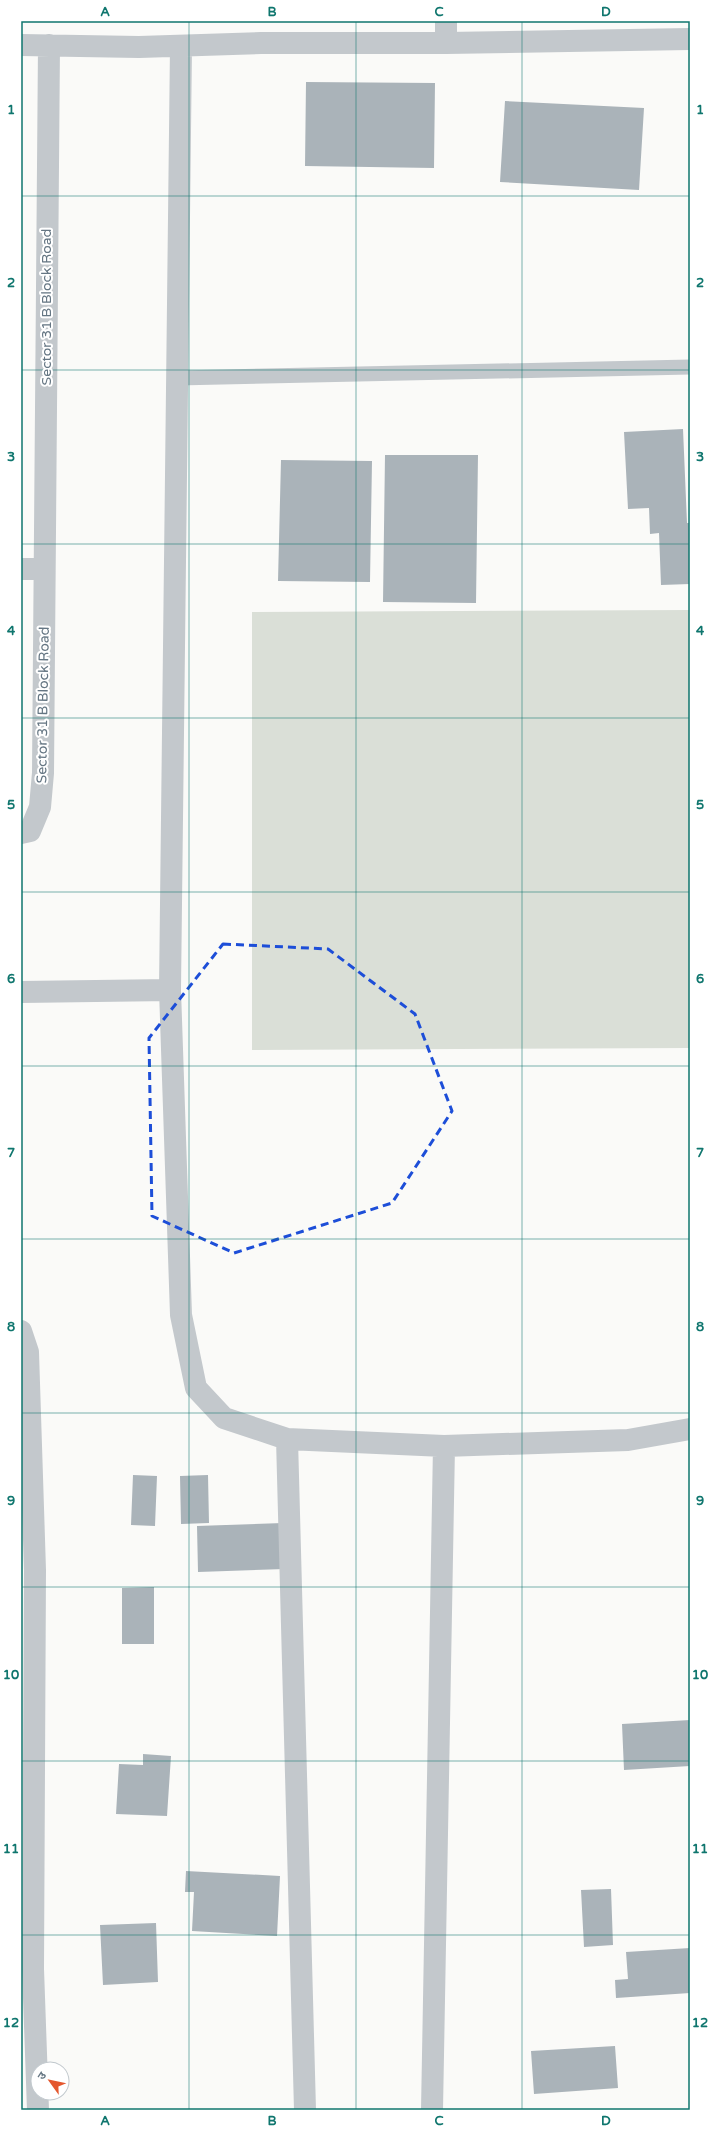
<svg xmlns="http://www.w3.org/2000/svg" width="711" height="2131" font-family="'Varela Round','Noto Sans Devanagari',sans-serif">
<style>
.green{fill:#dadfd7}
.building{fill:#aab3b9}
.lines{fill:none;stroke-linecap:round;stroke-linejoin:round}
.service{stroke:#c3c8cc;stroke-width:15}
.minor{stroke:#c3c8cc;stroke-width:22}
.marked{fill:none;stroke:#1d4ed8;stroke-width:3;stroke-dasharray:8 5;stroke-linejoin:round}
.grid{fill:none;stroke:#0f766e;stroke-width:1;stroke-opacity:0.55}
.labels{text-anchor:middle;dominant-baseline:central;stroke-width:4;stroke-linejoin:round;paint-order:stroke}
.street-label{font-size:14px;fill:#657683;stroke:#fff}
.neatline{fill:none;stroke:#0f766e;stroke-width:1.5}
.grid-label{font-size:13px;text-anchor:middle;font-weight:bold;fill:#0f766e}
</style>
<rect width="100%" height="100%" fill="#fafaf8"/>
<path class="green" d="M690,610V1048L252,1050V612Z"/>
<path class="building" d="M306,82L435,83L434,168L305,166Z
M505,101L644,108L639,190L500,182Z
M683,429L687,523H690V584L661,585L659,533L650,534L649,508L628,509L624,432Z
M385,455H478L476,603L383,602Z
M281,460L372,461L370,582L278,581Z
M133,1475L157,1476L155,1526L131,1525Z
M208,1475L209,1523L181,1524L180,1476Z
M283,1523L285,1569L198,1572L197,1526Z
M154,1587V1644H122V1588Z
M690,1720V1766L624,1770L622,1724Z
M143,1754L171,1756L167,1816L116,1814L119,1764L143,1765Z
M186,1871L280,1876L277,1936L192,1931L194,1892H185Z
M611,1889L613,1945L584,1947L581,1890Z
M156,1923L158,1982L103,1985L100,1925Z
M690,1948V1993L616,1998L615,1980L628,1979L626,1952Z
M615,2046L618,2088L534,2094L531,2051Z"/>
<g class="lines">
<path class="service" d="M177,378L690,367"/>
<path class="minor" d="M446,21V43
M21,45L139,47L261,43H446L690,39
M181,46L170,990L181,1315L196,1388L224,1418L287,1439L444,1446L628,1440L690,1429
M21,569H44
M21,833L30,831L40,807L43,773L49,45
M21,992L170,990
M21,1331L28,1352L35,1570L33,1969L38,2110
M287,1439L305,2110
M432,2110L444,1446"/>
</g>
<path class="marked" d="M223,944L328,949L415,1014L452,1111L392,1203L234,1253L152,1216L149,1038Z"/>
<path class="grid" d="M189,21V2110M356,21V2110M522,21V2110M21,196H690M21,370H690M21,544H690M21,718H690M21,892H690M21,1066H690M21,1239H690M21,1413H690M21,1587H690M21,1761H690M21,1935H690"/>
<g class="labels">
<g class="street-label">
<text transform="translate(46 307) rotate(-90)">Sector 31 B Block Road</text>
<text transform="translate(43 705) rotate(-89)">Sector 31 B Block Road</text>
</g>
</g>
<rect width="711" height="2131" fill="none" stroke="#ffffff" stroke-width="44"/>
<g transform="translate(50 2081) rotate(303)"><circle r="19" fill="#ffffff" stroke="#c1c8cd"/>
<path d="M0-3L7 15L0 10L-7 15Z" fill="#e4572e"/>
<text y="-6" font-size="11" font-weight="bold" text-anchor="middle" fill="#657683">उ</text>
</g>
<rect x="22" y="22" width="667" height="2087" class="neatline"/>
<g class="grid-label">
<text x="105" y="16">A</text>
<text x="272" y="16">B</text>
<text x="439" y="16">C</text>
<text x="606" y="16">D</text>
<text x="11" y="114">1</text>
<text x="700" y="114">1</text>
<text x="11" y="287">2</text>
<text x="700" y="287">2</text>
<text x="11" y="461">3</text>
<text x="700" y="461">3</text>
<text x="11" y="635">4</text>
<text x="700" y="635">4</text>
<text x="11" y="809">5</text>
<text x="700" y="809">5</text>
<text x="11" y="983">6</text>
<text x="700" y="983">6</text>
<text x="11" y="1157">7</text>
<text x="700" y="1157">7</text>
<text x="11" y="1331">8</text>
<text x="700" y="1331">8</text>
<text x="11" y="1505">9</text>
<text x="700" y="1505">9</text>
<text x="11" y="1679">10</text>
<text x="700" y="1679">10</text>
<text x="11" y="1853">11</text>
<text x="700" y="1853">11</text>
<text x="11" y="2027">12</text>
<text x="700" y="2027">12</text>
<text x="105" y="2125">A</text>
<text x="272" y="2125">B</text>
<text x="439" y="2125">C</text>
<text x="606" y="2125">D</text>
</g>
</svg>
